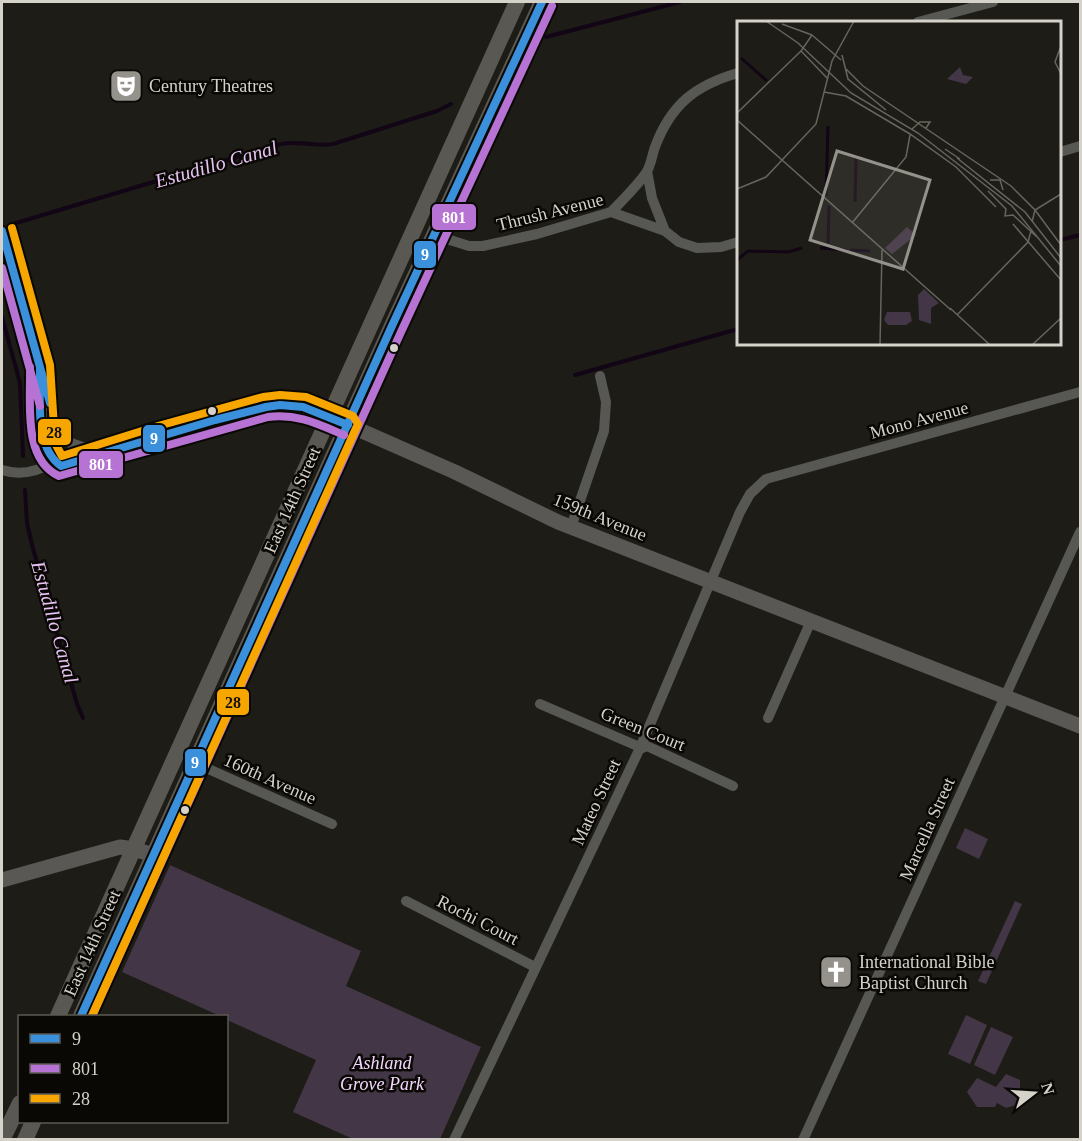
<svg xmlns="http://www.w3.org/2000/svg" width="1082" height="1141" font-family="'Times New Roman',serif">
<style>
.green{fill:#433646}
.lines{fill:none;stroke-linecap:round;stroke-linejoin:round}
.stream{stroke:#120516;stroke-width:4}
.street{stroke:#575754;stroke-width:10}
.secondary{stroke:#5a5855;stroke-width:15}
.primary{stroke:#595852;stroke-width:16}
.bus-1-casing{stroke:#0a0804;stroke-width:12}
.bus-2-casing{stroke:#0a0804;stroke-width:12}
.bus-3-casing{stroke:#0a0804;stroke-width:12}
.bus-1{stroke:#3a90db;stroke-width:8}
.bus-2{stroke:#b673d3;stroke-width:8}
.bus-3{stroke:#f7a600;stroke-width:8}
.bus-dot{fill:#d5d2ca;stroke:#0a0804;stroke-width:2}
.labels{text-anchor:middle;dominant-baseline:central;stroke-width:5;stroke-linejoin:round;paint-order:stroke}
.poi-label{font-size:18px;fill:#d5d2ca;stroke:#0a0804;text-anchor:start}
.street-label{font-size:18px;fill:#d5d2ca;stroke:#0a0804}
.park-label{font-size:18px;font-style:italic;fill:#f4d7fe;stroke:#0a0804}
.water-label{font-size:20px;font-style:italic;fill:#e8c4f5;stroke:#0a0804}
.inset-river{fill:none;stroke:#120516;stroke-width:3}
.inset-road{fill:none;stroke:#67655e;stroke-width:1.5}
.view{fill:#95928b;fill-opacity:0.15;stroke:#95928b;stroke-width:3}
.inset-edge{fill:none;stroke:#d5d2ca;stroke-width:3}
.line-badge{stroke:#0a0804;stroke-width:2}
.badge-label{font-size:16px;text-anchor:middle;font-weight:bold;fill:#fff}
.pale-badge-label{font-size:16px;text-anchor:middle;font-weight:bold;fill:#111}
</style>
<rect width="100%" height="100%" fill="#1e1c16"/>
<path class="green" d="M965,828L988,839L979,859L956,848Z
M170,865L361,951L346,986L481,1047L440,1139H353L293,1112L316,1060L227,1020L226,1016H220L122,972Z
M1015,901L1022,904L986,984L978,981Z
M966,1015L987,1025L970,1064L948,1054Z
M991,1027L1013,1037L995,1075L974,1065Z
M1006,1074L1020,1080V1093L1016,1105L1006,1108L997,1103L995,1107H977L967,1092L977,1078L996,1087Z"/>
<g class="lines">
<path class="stream" d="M546,37L680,2
M16,223L281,144C299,140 315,147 333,144L437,111L451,104
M1060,240L1080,235
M2,317L20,383L23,456
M575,375L738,329
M25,490L27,523L32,545L77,704L83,718"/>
<path class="street" d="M918,22L993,2
M1060,152L1080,146
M647,171L652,198L665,231
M611,212C623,200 636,187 646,173C651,166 652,155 655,147C671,104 696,85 738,73
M2,231L54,418L58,427L69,441
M434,235L469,246H483L537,234L611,212L665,231L679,242L697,248L721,247L738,242
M41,388C42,404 38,472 66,466C73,465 75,459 76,452L71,443L60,440C52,443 49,449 51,458
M71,443L103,454
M67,466L161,436L266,407L292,405L330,417
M2,470C20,476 37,472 54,462
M571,527L604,431L606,402L600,376
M540,704L642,748L647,746L733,786
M768,718L811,621
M195,763L332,824
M406,901L535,967
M454,1140L640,748L740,512L750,494L766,479L1080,392
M803,1140L1080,532"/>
<path class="secondary" d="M330,417L455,472L558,522L1080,726
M2,880L120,847L134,849L153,855"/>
<path class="primary" d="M58,1016L517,2
M81,1016L391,328L542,2
M2,1140L20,1103
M25,1140L33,1122"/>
<defs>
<path id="bus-1" d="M2,231L50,403
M40,367C41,397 33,446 61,466L215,420L266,407L280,405L303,407L348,425
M81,1016L391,328L542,2"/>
<path id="bus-2" d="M2,268L40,406
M30,367C31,401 22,459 59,476L268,417C296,413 318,424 344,435
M92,1016L401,332L552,6"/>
<path id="bus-3" d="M12,228L50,365L55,443L62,456L158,426L263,397L280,395L306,397L353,416L358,424L92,1016"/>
</defs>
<use href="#bus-1" class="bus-1-casing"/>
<use href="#bus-2" class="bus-2-casing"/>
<use href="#bus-3" class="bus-3-casing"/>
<use href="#bus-1" class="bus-1"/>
<use href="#bus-2" class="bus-2"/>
<use href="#bus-3" class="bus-3"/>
</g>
<defs>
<symbol id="theatre-square" viewBox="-11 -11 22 22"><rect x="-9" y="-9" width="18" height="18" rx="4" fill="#95928b" stroke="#0a0804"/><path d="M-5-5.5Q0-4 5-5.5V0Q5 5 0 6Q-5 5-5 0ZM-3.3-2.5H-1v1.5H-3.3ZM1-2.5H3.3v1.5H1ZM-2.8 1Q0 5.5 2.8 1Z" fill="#fff"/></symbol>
<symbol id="church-square" viewBox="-11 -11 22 22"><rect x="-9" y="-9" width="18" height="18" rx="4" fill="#95928b" stroke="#0a0804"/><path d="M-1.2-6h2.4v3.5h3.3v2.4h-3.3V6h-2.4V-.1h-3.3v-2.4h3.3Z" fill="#fff"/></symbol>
</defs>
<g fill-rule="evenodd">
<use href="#theatre-square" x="107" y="67" width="38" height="38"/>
<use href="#church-square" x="817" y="953" width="38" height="38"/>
</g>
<g class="bus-dot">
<circle cx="394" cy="348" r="5"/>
<circle cx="212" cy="411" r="5"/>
<circle cx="185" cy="810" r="5"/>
</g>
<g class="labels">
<g class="poi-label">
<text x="149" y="86">Century Theatres</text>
<text x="859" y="962">International Bible<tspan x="859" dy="21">Baptist Church</tspan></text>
</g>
<g class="street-label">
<text transform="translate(550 212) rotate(-14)">Thrush Avenue</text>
<text transform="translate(919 420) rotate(-15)">Mono Avenue</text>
<text transform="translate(292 500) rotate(-66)">East 14th Street</text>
<text transform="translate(600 517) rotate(22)">159th Avenue</text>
<text transform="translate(643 729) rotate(22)">Green Court</text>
<text transform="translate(270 779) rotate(24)">160th Avenue</text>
<text transform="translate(596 802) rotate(-65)">Mateo Street</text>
<text transform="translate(927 829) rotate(-66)">Marcella Street</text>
<text transform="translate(478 920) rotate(27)">Rochi Court</text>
<text transform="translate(92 943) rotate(-66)">East 14th Street</text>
</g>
<g class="park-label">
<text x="382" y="1063">Ashland<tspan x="382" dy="21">Grove Park</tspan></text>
</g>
<g class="water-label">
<text transform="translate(216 164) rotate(-16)">Estudillo Canal</text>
<text transform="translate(55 622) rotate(74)">Estudillo Canal</text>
</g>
</g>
<g transform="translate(737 21)">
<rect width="324" height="324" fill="#1e1c16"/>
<path d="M223,46L226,54L236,56L229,63L210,58ZM170,206L179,214L155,233L148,227ZM187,268L202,282L194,287V303L182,299L181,274ZM150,291H173L175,300L169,304H151L147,299Z" fill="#433646"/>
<path class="inset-river" d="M4,37L30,60M89,175L91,105M118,181L119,134M91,223L92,185M83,227L110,229M113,229L133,230M0,239L11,230L51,231L65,227"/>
<path class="inset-road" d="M29,0L61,22L114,72L181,112L275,185L324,245M45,3L75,14M324,25L318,41L324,53M105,34L111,58L149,89M109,48L126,65L274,165L298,189L324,224M91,58L64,30L75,14L104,39M87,71L109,75L173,113L219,146L259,186M0,92L64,30M0,99L214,289M175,108L183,101H193L189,107M208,128L223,138M220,137L288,191L324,237M253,159H263L266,169M0,168L29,156L79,103L95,40L117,0M251,170L269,188L268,195L276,194L300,216M295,201L298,189L324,173M115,202L169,136L173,114M276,203L324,259M213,287L253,324M220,294L291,221L294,210M143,324L145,229M295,324L324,297"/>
<path class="view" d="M100,130L193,159L166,248L73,219Z"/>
<rect width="324" height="324" class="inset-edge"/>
</g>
<g class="line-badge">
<rect x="431" y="203" width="46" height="28" rx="6" fill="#b673d3"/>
<rect x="413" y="240" width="24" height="29" rx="6" fill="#3a90db"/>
<rect x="37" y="418" width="35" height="28" rx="6" fill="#f7a600"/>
<rect x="142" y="424" width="24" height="29" rx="6" fill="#3a90db"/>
<rect x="78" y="450" width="46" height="29" rx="6" fill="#b673d3"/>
<rect x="216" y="688" width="34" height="28" rx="6" fill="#f7a600"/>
<rect x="184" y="748" width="23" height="29" rx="6" fill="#3a90db"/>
</g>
<g class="badge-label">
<text x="454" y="223">801</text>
<text x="425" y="260">9</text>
<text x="154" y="444">9</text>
<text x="101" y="470">801</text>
<text x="195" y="768">9</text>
</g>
<g class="pale-badge-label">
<text x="54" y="438">28</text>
<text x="233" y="708">28</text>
</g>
<rect width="1082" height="1141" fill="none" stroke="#d5d2ca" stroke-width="6"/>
<rect x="18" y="1015" width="210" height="108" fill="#0a0804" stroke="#5b5953" stroke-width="1.5"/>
<rect x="30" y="1034" width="30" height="9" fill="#3a90db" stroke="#5b5953" stroke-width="1.5"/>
<text x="72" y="1045" font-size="18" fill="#d5d2ca">9</text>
<rect x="30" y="1064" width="30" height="9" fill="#b673d3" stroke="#5b5953" stroke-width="1.5"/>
<text x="72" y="1075" font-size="18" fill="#d5d2ca">801</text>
<rect x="30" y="1094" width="30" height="9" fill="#f7a600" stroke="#5b5953" stroke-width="1.5"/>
<text x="72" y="1105" font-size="18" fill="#d5d2ca">28</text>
<g transform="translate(1034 1093) rotate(73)" stroke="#0a0804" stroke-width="4.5" paint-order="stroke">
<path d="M0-4.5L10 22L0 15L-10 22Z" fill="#d5d2ca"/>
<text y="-9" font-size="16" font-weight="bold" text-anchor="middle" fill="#d5d2ca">N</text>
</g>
</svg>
